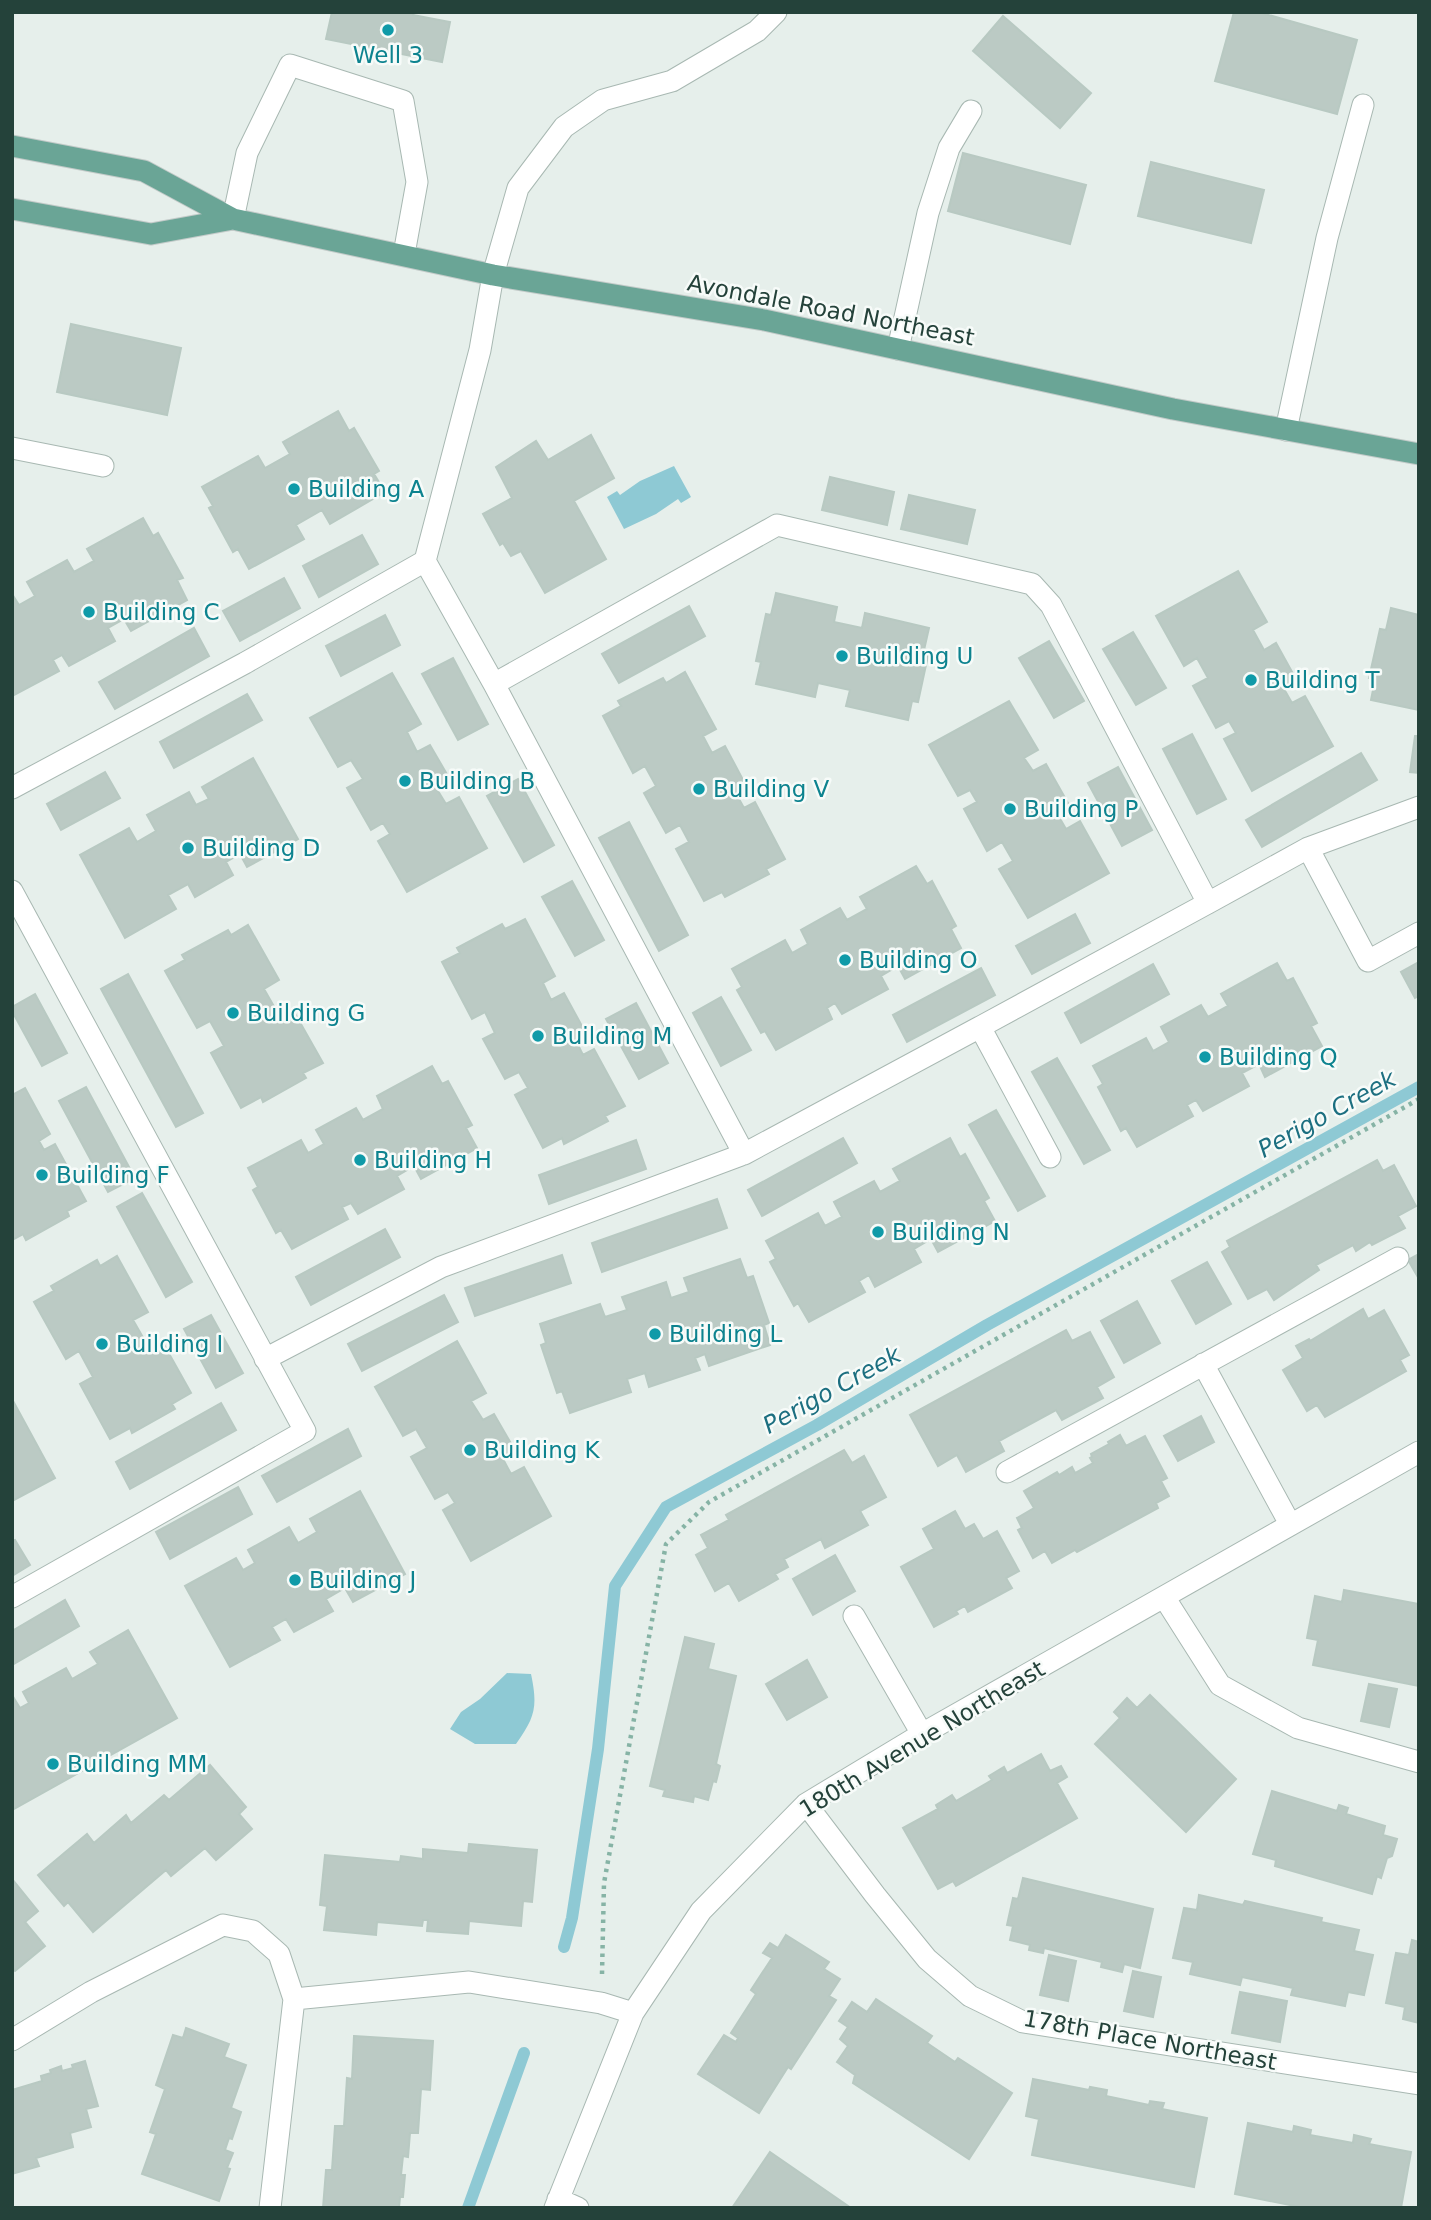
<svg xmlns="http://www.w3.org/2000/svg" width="1431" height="2220" font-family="'DejaVu Sans',sans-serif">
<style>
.water{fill:#8ec9d4}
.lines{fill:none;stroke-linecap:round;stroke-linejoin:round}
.stream{stroke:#8ec9d4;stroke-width:12}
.building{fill:#bbcac4;stroke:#b8c9c2;stroke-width:2}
.minor-casing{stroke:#a8b8b2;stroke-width:23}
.major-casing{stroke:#c2cac8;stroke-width:23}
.path{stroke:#86b3a5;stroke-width:4.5;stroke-dasharray:3.5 5;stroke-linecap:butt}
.minor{stroke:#fff;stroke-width:21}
.major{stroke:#6aa596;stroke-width:21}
.culture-dot{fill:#0f9aa8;stroke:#f7fbf9;stroke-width:2.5}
.labels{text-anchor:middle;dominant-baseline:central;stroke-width:5;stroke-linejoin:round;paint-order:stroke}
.culture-label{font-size:23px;fill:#0d838f;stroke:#f7fbf9;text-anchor:start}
.street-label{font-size:23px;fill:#24423a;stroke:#f7fbf9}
.water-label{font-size:24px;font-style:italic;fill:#1c6f80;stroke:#f7fbf9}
</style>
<rect width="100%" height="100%" fill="#e6efeb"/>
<path class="water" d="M674,466L691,497L681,503L678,499L656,514L624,529L607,497L617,491L620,495L640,481Z
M507,1673L531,1674C538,1707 535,1717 516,1744H475L450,1729L461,1712L480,1699Z"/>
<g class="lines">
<path class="stream" d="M564,1947L572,1918L598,1749L615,1586L666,1507L817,1425L987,1325L1419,1087
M468,2208L524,2053"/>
</g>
<path class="building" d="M332,12H414L413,15L450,22L442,62L326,39Z
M1234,12H1258L1357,40L1337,114L1215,81Z
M1003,16L1091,93L1060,128L973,51Z
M963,153L1086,185L1070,244L948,211Z
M1151,162L1264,190L1251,243L1138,216Z
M71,324L181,348L167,415L57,392Z
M338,411L349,431L354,428L379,471L374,474L385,492L330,524L322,510L296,525L304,539L249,569L238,549L233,552L209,508L213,506L202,487L258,456L265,468L290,454L283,442Z
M591,435L614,478L574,501L606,559L545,593L521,551L511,556L503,543L500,545L483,514L512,498L496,467L536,441L548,460Z
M830,477L894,492L887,525L822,510Z
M909,495L975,510L967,544L901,529Z
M143,518L153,536L158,533L183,578L177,580L187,600L131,631L124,619L108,628L115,641L69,666L62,655L53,660L59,671L12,696V594L19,605L35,596L27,582L67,560L74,572L94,561L87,549Z
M362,535L378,564L319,597L303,566Z
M1238,571L1267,622L1253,630L1264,650L1276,643L1297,681L1284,689L1292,703L1305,696L1333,746L1252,791L1224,739L1236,733L1229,721L1216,728L1193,686L1208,678L1197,658L1184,666L1156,616Z
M284,578L300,608L240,641L223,611Z
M776,593L837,607L834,622L862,628L865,613L929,628L924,650L929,651L918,702L912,701L908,720L846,706L850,690L818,683L815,697L756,684L761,662L756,661L766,614L771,615Z
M689,606L705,636L619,683L602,654Z
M1391,608L1419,615V710L1371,700L1375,680L1369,678L1380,629L1386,630Z
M385,615L400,645L341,676L326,646Z
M194,628L209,656L115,709L99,682Z
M1133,632L1166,688L1136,705L1103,649Z
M1049,641L1084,701L1054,718L1019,658Z
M453,658L488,724L458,740L422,674Z
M685,672L716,729L703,736L712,753L725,746L750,793L739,799L744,808L755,802L785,859L766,869L769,874L725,897L722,892L704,901L676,849L689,842L680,825L666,833L644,793L656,786L645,766L633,773L603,716L621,706L618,701L663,678L666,683Z
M392,673L421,724L407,732L417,752L430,745L452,783L438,791L446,804L459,797L487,848L407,892L378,841L390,834L383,823L371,830L347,788L363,779L351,760L338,767L310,718Z
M247,694L262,720L174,768L160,742Z
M1009,701L1038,750L1024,758L1033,771L1046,764L1068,803L1055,810L1066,829L1080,821L1109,873L1028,918L999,869L1013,861L1002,842L987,851L964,809L977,802L970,790L958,796L929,745Z
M1192,734L1226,799L1197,814L1163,749Z
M1415,736H1419V773L1410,772Z
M1361,753L1377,780L1262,847L1246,820Z
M253,758L298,839L247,867L240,854L226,862L233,875L195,897L188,884L168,895L176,909L125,938L80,855L129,828L137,842L156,831L147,815L189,792L196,805L209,799L202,787Z
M1118,767L1152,830L1122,846L1088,783Z
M105,772L120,798L61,830L47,804Z
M518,779L554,845L524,862L487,796Z
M629,822L688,935L659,951L599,838Z
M916,866L927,884L932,881L956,926L951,929L961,948L905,979L898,966L881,976L888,989L842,1014L835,1003L827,1008L832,1019L776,1050L765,1031L761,1033L737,990L742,987L732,969L785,940L792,953L808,944L801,930L840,908L847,920L867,909L860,897Z
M572,881L604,940L575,956L542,897Z
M1075,914L1090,943L1032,974L1016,946Z
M525,919L555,976L543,983L551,1000L564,993L589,1039L578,1045L583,1055L594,1049L625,1106L605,1116L608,1121L564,1144L562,1138L543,1148L515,1095L528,1088L519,1072L505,1079L483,1039L495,1033L485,1012L472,1019L442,962L460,953L457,948L502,924L505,929Z
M248,925L279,980L264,989L280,1017L293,1010L323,1063L303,1073L306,1078L263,1102L261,1097L241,1108L211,1053L224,1046L210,1021L197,1028L165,971L185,960L182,955L228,930L231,935Z
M1419,962V996L1415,998L1401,972Z
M1277,963L1287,981L1293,978L1317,1023L1311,1026L1322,1046L1265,1077L1259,1064L1242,1073L1249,1086L1203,1111L1196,1100L1187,1105L1193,1116L1137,1147L1126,1128L1121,1131L1098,1087L1103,1084L1093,1066L1146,1038L1153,1051L1169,1042L1161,1027L1201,1005L1208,1017L1228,1006L1221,994Z
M1153,964L1169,994L1081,1043L1065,1013Z
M981,968L995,995L907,1042L893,1015Z
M128,974L203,1113L176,1127L101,989Z
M35,994L67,1053L42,1066L12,1011V1007Z
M721,997L751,1050L721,1066L693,1013Z
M636,1003L668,1063L639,1079L606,1019Z
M1057,1058L1110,1150L1084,1164L1032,1072Z
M432,1066L442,1084L448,1081L472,1125L466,1128L477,1148L421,1179L414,1166L397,1176L404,1189L358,1214L351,1203L342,1207L348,1219L292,1249L281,1230L276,1233L253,1190L258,1187L248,1168L301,1140L308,1153L324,1144L316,1130L356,1108L363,1120L383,1109L377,1096Z
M86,1087L135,1178L108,1192L59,1101Z
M25,1088L50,1134L39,1141L44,1150L55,1144L86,1201L67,1211L69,1216L26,1240L23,1234L12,1240V1095Z
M996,1110L1045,1196L1018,1211L969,1125Z
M843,1138L857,1163L762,1216L748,1190Z
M950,1138L960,1157L965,1154L989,1198L984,1201L995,1221L938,1252L931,1239L914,1249L921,1262L875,1287L869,1275L859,1281L865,1292L809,1322L798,1303L794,1306L770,1262L776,1259L766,1241L818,1213L825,1226L842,1217L834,1202L874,1181L880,1192L900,1181L893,1169Z
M636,1140L646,1169L549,1204L539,1175Z
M1377,1160L1383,1171L1394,1165L1416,1206L1398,1216L1405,1228L1372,1245L1370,1242L1356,1251L1353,1245L1316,1265L1319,1270L1274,1300L1267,1289L1248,1299L1222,1252L1230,1247L1227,1241Z
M142,1193L192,1282L166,1297L117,1207Z
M717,1199L727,1228L602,1272L592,1243Z
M385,1229L400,1257L311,1305L296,1277Z
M1419,1254V1279L1408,1260Z
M562,1255L571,1283L475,1316L465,1288Z
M117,1256L148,1312L133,1320L149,1348L162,1341L191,1393L172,1404L175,1409L132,1433L130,1428L110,1439L80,1384L93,1377L79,1351L66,1359L34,1302L54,1291L51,1286L97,1260L100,1266Z
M740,1259L747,1278L753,1276L769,1323L764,1325L770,1345L709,1366L705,1354L695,1358L700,1370L649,1387L645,1373L627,1379L631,1392L570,1413L562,1391L557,1393L541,1345L546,1343L540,1324L600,1304L605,1317L627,1310L622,1297L666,1282L671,1298L689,1292L684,1278Z
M1207,1262L1231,1304L1196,1324L1172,1281Z
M444,1295L458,1322L362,1371L348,1344Z
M1137,1301L1160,1343L1124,1363L1101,1321Z
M1363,1309L1368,1319L1384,1310L1409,1355L1400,1360L1406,1371L1325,1417L1317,1405L1307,1411L1283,1370L1303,1358L1296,1346L1309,1339L1310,1341Z
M211,1315L243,1373L216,1388L184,1329Z
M1066,1330L1072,1341L1090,1332L1114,1377L1097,1387L1103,1398L1062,1420L1056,1410L999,1441L1004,1451L966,1472L957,1455L938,1466L910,1415Z
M457,1341L486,1393L471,1401L483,1420L494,1414L516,1452L503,1459L511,1474L524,1467L551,1516L471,1561L443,1510L455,1503L448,1492L435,1499L411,1457L427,1448L416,1429L403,1436L375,1387Z
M12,1399L55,1478L12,1501Z
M221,1403L236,1430L130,1489L116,1462Z
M1201,1416L1214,1442L1178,1461L1164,1436Z
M348,1429L361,1456L277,1502L262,1476Z
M1120,1435L1126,1446L1145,1436L1167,1478L1161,1481L1169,1496L1156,1503L1158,1508L1077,1552L1075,1550L1052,1563L1045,1551L1033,1558L1018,1530L1022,1528L1017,1518L1034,1508L1024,1491L1057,1472L1059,1475L1072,1467L1075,1473L1093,1463L1090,1458L1092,1457L1091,1454L1109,1444L1108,1442Z
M844,1450L852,1463L864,1456L886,1497L860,1511L868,1525L825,1548L821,1539L784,1559L788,1567L775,1574L778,1579L739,1601L729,1583L715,1591L696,1555L708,1548L701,1535L729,1520L726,1515Z
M238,1487L252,1514L170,1559L156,1532Z
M360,1491L405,1574L353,1602L345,1588L326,1599L333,1611L294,1632L286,1619L272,1627L280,1640L230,1667L185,1586L236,1558L243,1570L255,1563L248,1550L289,1527L298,1543L317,1532L310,1519Z
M955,1511L965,1529L974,1524L983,1539L997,1531L1019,1571L1006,1578L1012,1588L968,1612L965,1606L956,1611L958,1614L934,1627L901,1567L934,1549L923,1529Z
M15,1540L30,1565L12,1576V1541Z
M835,1555L855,1591L813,1615L793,1579Z
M1344,1590L1419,1604V1686L1313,1665L1318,1640L1307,1638L1315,1596L1342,1602Z
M65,1600L79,1626L12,1665V1631Z
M128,1630L177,1718L12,1810V1695L20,1708L29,1703L23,1692L66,1668L72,1679L98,1664L90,1652Z
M685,1637L714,1644L708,1669L736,1676L716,1764L720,1766L716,1782L713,1781L708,1800L694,1796L693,1802L663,1796L665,1790L650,1786Z
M807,1660L827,1697L787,1720L766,1684Z
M1369,1684L1397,1689L1389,1727L1361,1721Z
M1150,1695L1236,1779L1186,1832L1095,1744L1120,1718L1114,1712L1127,1698L1137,1708Z
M1041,1754L1050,1771L1061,1766L1067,1777L1057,1783L1077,1818L956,1886L953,1881L938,1889L903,1828L938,1809L936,1805L952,1795L956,1801L992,1780L989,1776L1004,1767L1007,1773Z
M210,1765L246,1807L239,1814L252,1829L216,1860L205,1848L171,1876L166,1870L93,1932L68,1902L64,1906L38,1875L87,1834L94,1843L126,1815L131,1823L164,1795L169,1800Z
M1272,1791L1337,1811L1339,1805L1348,1808L1346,1814L1385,1826L1383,1835L1397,1839L1392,1856L1387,1858L1381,1878L1377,1876L1372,1894L1275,1866L1276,1860L1253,1854Z
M469,1844L537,1850L532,1902L523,1901L521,1926L469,1921L468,1934L427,1931L428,1920H423L422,1926L377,1922L376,1935L324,1930L327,1906L320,1905L325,1855L400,1862L401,1856L423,1859V1849L468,1853Z
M1023,1878L1153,1909L1140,1968L1124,1964L1122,1972L1101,1967L1102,1962L1044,1948L1043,1953L1029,1950L1030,1945L1010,1940L1013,1926L1007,1925L1013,1898L1018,1899Z
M12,1879L38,1911L25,1922L45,1946L15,1971L12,1968Z
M1199,1895L1243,1905L1245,1901L1322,1918L1321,1922L1359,1930L1354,1951L1373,1955L1364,1995L1348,1992L1345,2006L1291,1995L1293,1988L1242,1977L1240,1985L1190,1974L1193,1962L1173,1958L1184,1908L1197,1910Z
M786,1935L829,1962L824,1969L840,1979L829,1996L836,2000L791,2069L788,2067L759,2113L698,2074L724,2035L736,2042L738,2038L731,2033L756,1994L751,1990L772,1958L763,1953L770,1943L778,1948Z
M1412,1940L1419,1942V2023L1403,2019L1405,2007L1386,2003L1396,1953L1409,1955Z
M1049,1955L1076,1961L1068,2001L1040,1995Z
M1133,1971L1161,1977L1153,2017L1124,2011Z
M1240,1992L1287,2001L1280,2042L1232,2033Z
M876,1999L932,2036L927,2043L955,2062L958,2058L1012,2093L969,2159L853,2083L855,2075L837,2062L848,2046L840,2039L848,2027L839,2021L852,2002L867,2012Z
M186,2028L229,2044L224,2057L246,2065L231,2108L241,2112L232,2139L229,2138L225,2150L233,2153L227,2168L230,2169L219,2201L142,2174L156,2134L150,2132L165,2089L156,2085L173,2035L183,2038Z
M354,2036L433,2041L430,2090L421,2089L418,2133H410L408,2157L403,2156L401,2175H405L403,2197H400L399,2208H323L326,2170H332L335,2126H344L347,2078L352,2079Z
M85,2061L98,2106L86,2109L91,2127L70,2133L73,2147L36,2158L39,2166L12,2174V2090L42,2081L41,2076L51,2073L50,2070L61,2066L62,2071L73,2068L72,2065Z
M1033,2079L1089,2090L1090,2087L1107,2090L1106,2096L1149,2105L1150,2101L1164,2103L1162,2109L1207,2118L1194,2187L1032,2155L1039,2119L1026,2116Z
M1248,2123L1293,2132L1294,2126L1311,2130L1310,2135L1353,2143L1354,2135L1371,2139L1369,2144L1411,2152L1401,2208H1305L1235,2194Z
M770,2152L851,2208H732Z"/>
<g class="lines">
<defs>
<path id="minor" d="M233,219L247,153L290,65L403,101L417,182L404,254
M898,349L928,213L949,148L971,111
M1286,430L1327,238L1363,105
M12,448L103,466
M425,561L480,350L493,275L518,188L564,127L603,100L672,81L757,31L776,12
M12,788L245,663L425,561L494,684L777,525L1032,584L1051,605L1208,903L1308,848L1419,807
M1308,848L1368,961L1419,933
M12,891L305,1431L12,1597
M980,1027L1208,903
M744,1154L980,1027L1050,1157
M265,1359L441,1267L744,1154L494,684
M1203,1364L1290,1524
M1007,1472L1398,1258
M1164,1597L1220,1685L1298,1728L1419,1762
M854,1616L922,1734
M806,1804L875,1895L927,1959L970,1996L1023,2022L1419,2084
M294,1999L469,1982L601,2003L633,2013
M12,2040L91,1992L223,1925L253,1931L279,1954L294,1999L270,2208
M558,2199L578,2208
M555,2208L633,2013L701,1911L806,1804L922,1734L1419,1452"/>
<path id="major" d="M12,146L144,171L233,219L493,275L764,320L1173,409L1419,454
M12,209L151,234L233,219"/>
</defs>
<use href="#minor" class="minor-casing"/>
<use href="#major" class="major-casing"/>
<path class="path" d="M602,1974L604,1883L666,1544L709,1502L1419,1099"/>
<use href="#minor" class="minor"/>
<use href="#major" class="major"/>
</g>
<g class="culture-dot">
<circle cx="388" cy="30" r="7"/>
<circle cx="294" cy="489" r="7"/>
<circle cx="89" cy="612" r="7"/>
<circle cx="842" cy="656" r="7"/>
<circle cx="1251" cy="680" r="7"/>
<circle cx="405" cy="781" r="7"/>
<circle cx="699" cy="789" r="7"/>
<circle cx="1010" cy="809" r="7"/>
<circle cx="188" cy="848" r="7"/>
<circle cx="845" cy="960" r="7"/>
<circle cx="233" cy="1013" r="7"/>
<circle cx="538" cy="1036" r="7"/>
<circle cx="1205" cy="1057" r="7"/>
<circle cx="360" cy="1160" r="7"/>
<circle cx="42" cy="1175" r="7"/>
<circle cx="878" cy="1232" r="7"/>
<circle cx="655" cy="1334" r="7"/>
<circle cx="102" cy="1344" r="7"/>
<circle cx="470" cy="1450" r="7"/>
<circle cx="295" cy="1580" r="7"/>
<circle cx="53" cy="1764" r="7"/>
</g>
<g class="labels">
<g class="culture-label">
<text x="388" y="55" text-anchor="middle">Well 3</text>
<text x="308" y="489">Building A</text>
<text x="103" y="612">Building C</text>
<text x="856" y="656">Building U</text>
<text x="1265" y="680">Building T</text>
<text x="419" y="781">Building B</text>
<text x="713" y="789">Building V</text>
<text x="1024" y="809">Building P</text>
<text x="202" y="848">Building D</text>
<text x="859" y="960">Building O</text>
<text x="247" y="1013">Building G</text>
<text x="552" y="1036">Building M</text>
<text x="1219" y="1057">Building Q</text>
<text x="374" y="1160">Building H</text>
<text x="56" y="1175">Building F</text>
<text x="892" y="1232">Building N</text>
<text x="669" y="1334">Building L</text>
<text x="116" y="1344">Building I</text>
<text x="484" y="1450">Building K</text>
<text x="309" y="1580">Building J</text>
<text x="67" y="1764">Building MM</text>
</g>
<g class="street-label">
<text transform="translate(831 310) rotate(11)">Avondale Road Northeast</text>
<text transform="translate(922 1739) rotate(-31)">180th Avenue Northeast</text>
<text transform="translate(1150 2040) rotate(10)">178th Place Northeast</text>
</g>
<g class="water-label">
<text transform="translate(1327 1114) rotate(-29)">Perigo Creek</text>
<text transform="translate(832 1390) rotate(-29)">Perigo Creek</text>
</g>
</g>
<rect width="1431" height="2220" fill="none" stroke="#24423a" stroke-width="28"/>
</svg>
